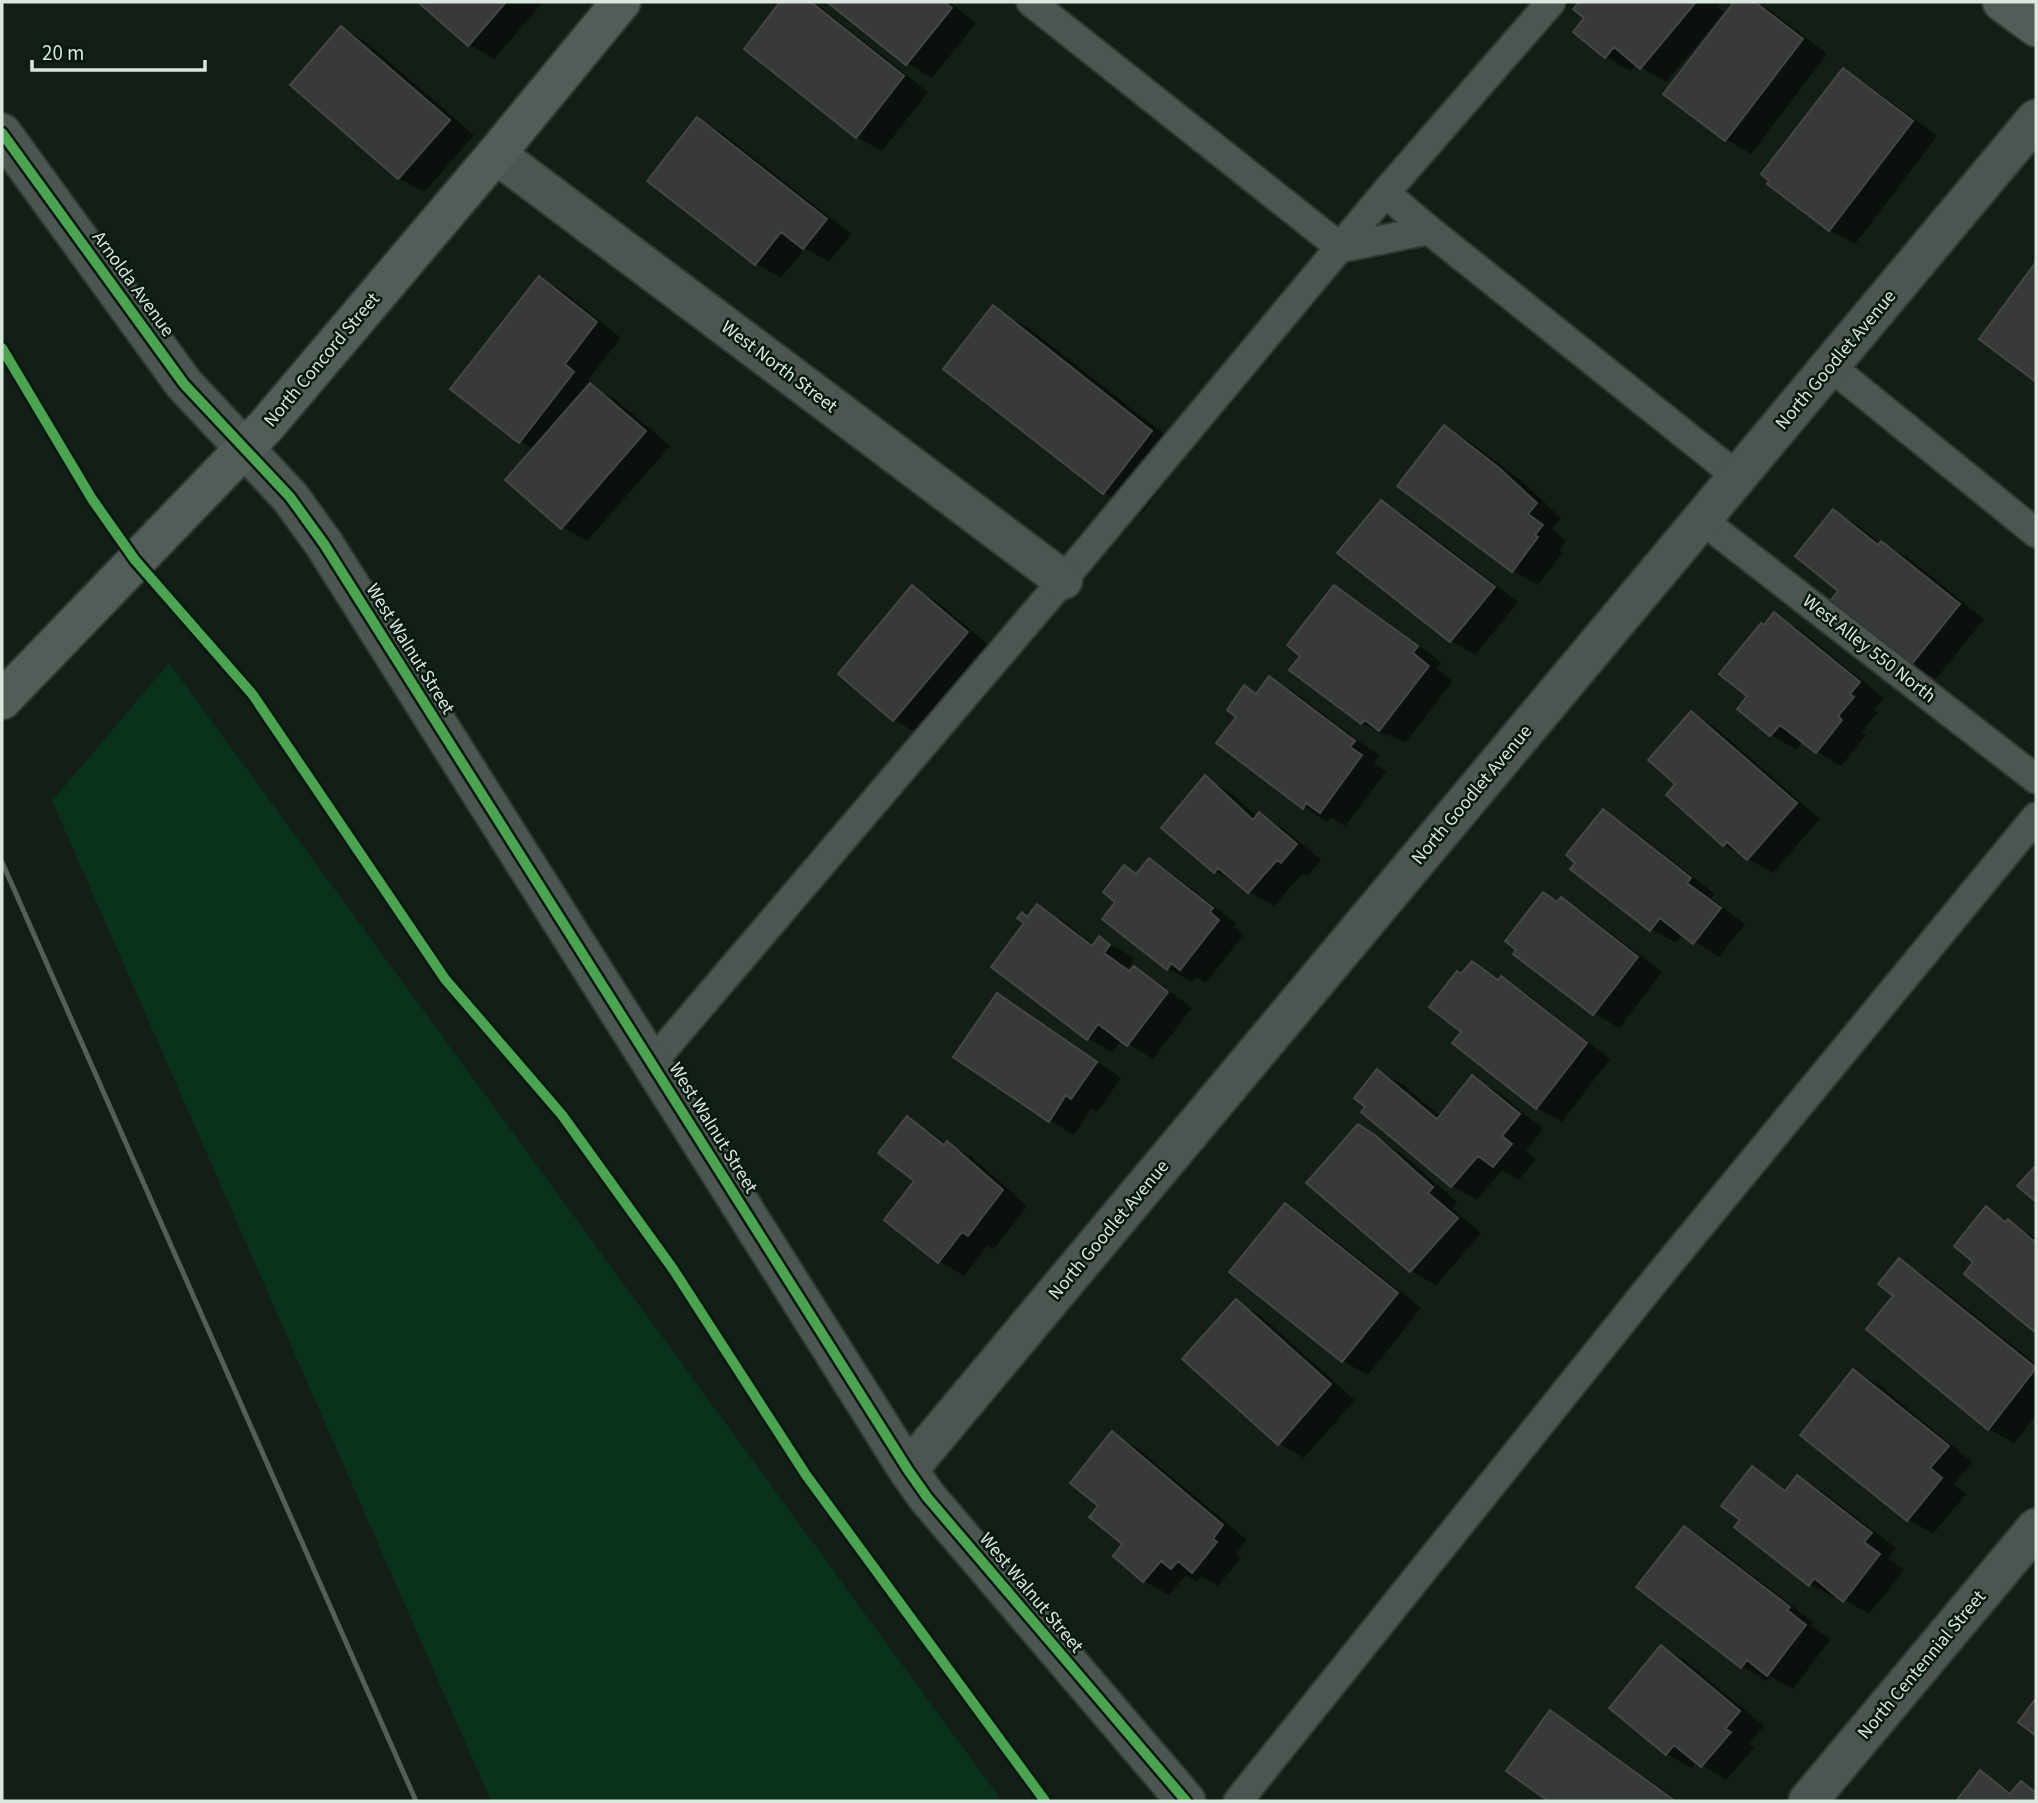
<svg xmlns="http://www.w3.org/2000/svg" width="2038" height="1803" font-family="'Source Sans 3',sans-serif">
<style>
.green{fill:#09311c}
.shadow{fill:#0007}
.building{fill:#383a39;stroke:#454645;stroke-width:2}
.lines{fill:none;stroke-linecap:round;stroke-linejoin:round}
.lane-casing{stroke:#303833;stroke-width:32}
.street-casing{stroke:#303833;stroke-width:42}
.secondary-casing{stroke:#303833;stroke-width:42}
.lane{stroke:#4c554f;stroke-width:28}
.street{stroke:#4c554f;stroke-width:38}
.secondary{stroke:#515d56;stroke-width:38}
.rail{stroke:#555e58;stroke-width:5}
.cycleway-casing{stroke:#05190e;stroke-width:15}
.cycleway{stroke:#4ca352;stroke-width:10}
.labels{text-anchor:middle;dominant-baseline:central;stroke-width:5;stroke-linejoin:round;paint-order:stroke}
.street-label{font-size:19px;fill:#dae7de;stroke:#05190e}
</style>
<rect width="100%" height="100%" fill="#131e17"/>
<path class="green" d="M169,663L1002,1801H491L52,801Z"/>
<path class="shadow" d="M420,2H543L494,59L469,44Z
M783,2H814L817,4L928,92L882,151L857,137L746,49Z
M830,2H949L976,23L932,78L907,63Z
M1527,2H1572L1556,20Z
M1581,2H1721L1718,7L1724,12L1666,82L1637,64L1630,71L1606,57L1586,18L1576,9Z
M1736,2H1756L1767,8L1827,54L1751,154L1726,139L1666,93Z
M342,28L367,43L474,135L424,192L399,178Z
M1843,70L1868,85L1937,136L1855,244L1830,230Z
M697,119L722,133L851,234L829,262L805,248L781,278L756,264L649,180Z
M2036,265V380L1982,338Z
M539,278L564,292L621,338L588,380L598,388L597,389L616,400L670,446L587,541L562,527L534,450L520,441Z
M994,308L1030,329L1188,453L1141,514L1104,493L945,368Z
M1444,427L1469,441L1524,483L1561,518L1552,530L1566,541L1559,551L1562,553L1538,585L1513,571Z
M1381,502L1406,516L1518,602L1475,655L1450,640Z
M1834,511L1859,526L1881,544L1907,557L1984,619L1936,679L1911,665L1841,591Z
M1334,587L1359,601L1441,662L1437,668L1453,681L1405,743L1389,734L1387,737L1362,723L1302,655Z
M913,588L937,602L992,648L918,734L894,719Z
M1774,615L1799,629L1884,698L1874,710L1878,712L1862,732L1866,735L1841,766L1817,752L1803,741L1796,749L1771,735L1739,709L1750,695Z
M1269,678L1294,692L1379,756L1374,763L1386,771L1345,826L1331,817L1328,822L1304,807L1257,695Z
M1691,713L1716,728L1820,819L1773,873L1724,845L1677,784Z
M1205,778L1230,792L1257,817L1259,814L1284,829L1321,860L1307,876L1302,874L1274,906L1215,871Z
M1603,811L1628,826L1715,894L1711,898L1745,924L1719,957L1683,934L1676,943L1651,929Z
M1149,860L1174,875L1237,924L1234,927L1243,935L1206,983L1196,977L1192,982L1168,968L1124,867L1138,875Z
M1561,899L1586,914L1662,972L1619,1028L1594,1013L1558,903Z
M1038,906L1063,921L1094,945L1100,938L1124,952L1134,960L1128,968L1132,971L1134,968L1159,983L1192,1008L1153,1059L1122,1040L1112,1052L1088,1038L1029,918Z
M1472,963L1526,993L1610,1059L1562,1122L1537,1108L1454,1043L1463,1031L1462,976Z
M997,995L1022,1010L1121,1078L1097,1112L1091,1109L1074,1135L1049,1120Z
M1378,1071L1403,1085L1441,1117L1473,1078L1498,1092L1543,1129L1526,1151L1536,1159L1519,1180L1502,1170L1477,1200L1452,1186L1364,1111Z
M907,1118L932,1133L947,1144L972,1157L1027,1206L994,1249L987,1246L964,1276L939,1261L917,1181Z
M1358,1126L1401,1153L1457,1202L1452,1208L1481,1233L1436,1285L1411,1271Z
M1285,1205L1310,1220L1421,1308L1368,1375L1343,1361L1232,1272Z
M1986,1208L2036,1239V1330L1966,1274L1976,1262Z
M1899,1261L1924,1275L2036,1364V1415L2014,1443L1989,1429L1869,1329L1895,1296Z
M1236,1302L1261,1316L1355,1400L1304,1458L1279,1443Z
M1854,1371L1879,1385L1972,1462L1954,1484L1966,1494L1933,1534L1908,1519Z
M1112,1434L1137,1448L1247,1540L1236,1554L1241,1558L1218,1586L1201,1576L1197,1582L1186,1575L1169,1595L1144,1581L1115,1556L1125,1544Z
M1752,1468L1788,1490L1798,1477L1823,1492L1896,1548L1888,1558L1904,1570L1869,1614L1837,1595L1835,1598L1810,1584L1736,1527L1742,1519Z
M1684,1528L1709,1542L1813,1622L1811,1625L1830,1640L1793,1689L1770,1676L1767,1681L1742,1666Z
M1662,1647L1687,1662L1764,1726L1749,1744L1754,1748L1726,1780L1697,1762L1692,1768L1667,1754Z
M1551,1713L1576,1727L1678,1801H1551L1509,1771Z
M1980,1773L2013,1793L2021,1783L2036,1792V1801H1958Z"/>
<path class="building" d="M418,2H506L468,46Z
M780,2H811L904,76L856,138L744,49Z
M827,2H944L952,8L906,65Z
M1579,2H1696L1640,69L1614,47L1605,58L1573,32L1584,18L1573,9Z
M1734,2H1755L1803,39L1725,141L1663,94Z
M341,26L450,120L398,179L290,85Z
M1843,68L1913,121L1829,231L1767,184L1769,181L1761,174Z
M697,117L827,219L803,249L781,232L755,265L647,181Z
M2036,262V382L1979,339Z
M539,276L597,322L565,364L574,372L519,443L450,389Z
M993,305L1152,431L1103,494L943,369Z
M590,383L646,431L561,529L505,480Z
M1444,425L1498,467L1537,503L1528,514L1543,525L1535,535L1538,537L1512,572L1397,486Z
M1381,500L1495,587L1450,642L1337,553Z
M1833,509L1878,545L1881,541L1960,604L1910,666L1830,601L1838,591L1795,556Z
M912,585L968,632L893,721L838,674Z
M1334,585L1418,646L1413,653L1429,666L1379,731L1365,720L1361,724L1289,670L1300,656L1287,645Z
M1774,612L1860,682L1850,694L1854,697L1838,716L1842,720L1816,753L1780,725L1770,736L1737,709L1747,696L1719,674L1761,623L1764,625Z
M1269,676L1355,741L1350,747L1362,755L1320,813L1306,803L1303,809L1216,743L1236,717L1227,710L1244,685L1256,694Z
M1691,711L1797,803L1747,860L1727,842L1723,846L1666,795L1675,784L1648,760Z
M1205,775L1253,820L1259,812L1297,844L1281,863L1277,860L1248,893L1218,868L1214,873L1161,828Z
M1603,809L1691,878L1687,883L1721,908L1693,944L1660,918L1650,931L1570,869L1575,863L1566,855Z
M1149,858L1213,908L1210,912L1219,920L1180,970L1171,963L1167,970L1102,919L1115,902L1103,892L1124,865L1136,874Z
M1543,892L1557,902L1561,897L1638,957L1593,1015L1513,954L1516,950L1505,941Z
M1037,904L1092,946L1099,936L1110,945L1104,953L1129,971L1134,966L1168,992L1127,1046L1098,1024L1087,1040L991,967L1024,923L1017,918L1022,912L1027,917Z
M1472,961L1498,980L1501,976L1587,1043L1536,1109L1452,1043L1461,1032L1429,1007L1457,971L1461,974Z
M997,993L1097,1062L1071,1099L1066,1095L1049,1122L953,1057Z
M1377,1069L1437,1119L1472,1075L1520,1114L1502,1136L1512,1144L1493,1167L1478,1156L1451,1187L1361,1112L1365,1107L1354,1098Z
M907,1116L944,1145L947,1141L1003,1190L968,1236L962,1232L938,1263L884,1220L914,1181L878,1153Z
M1358,1124L1376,1136L1433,1187L1428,1193L1458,1218L1410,1272L1306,1183Z
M2036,1165V1202L2017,1186Z
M1285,1203L1398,1293L1342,1362L1229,1272Z
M1986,1206L2005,1222L2008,1219L2036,1243V1333L1964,1274L1973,1262L1954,1246Z
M1899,1258L2036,1368L1988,1430L1866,1329L1893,1296L1878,1284Z
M1236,1299L1331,1384L1278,1445L1182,1359Z
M1853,1369L1949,1446L1930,1468L1942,1478L1907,1521L1800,1435Z
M1112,1431L1223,1525L1213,1539L1217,1542L1192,1573L1178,1561L1171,1569L1161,1561L1143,1582L1113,1556L1122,1544L1089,1517L1098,1506L1070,1483Z
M1752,1466L1785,1491L1797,1475L1872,1533L1864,1542L1880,1554L1843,1602L1814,1578L1809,1586L1734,1527L1740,1520L1721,1506Z
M1684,1526L1790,1607L1787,1610L1806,1625L1767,1676L1747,1660L1741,1668L1636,1587Z
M1661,1645L1740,1711L1725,1729L1731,1732L1701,1767L1674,1745L1666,1755L1609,1708Z
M2036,1698V1736L2018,1722Z
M1550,1710L1675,1801H1548L1506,1771Z
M1980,1770L2010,1794L2021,1781L2036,1793V1801H1956Z"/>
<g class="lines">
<defs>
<path id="lane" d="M1031,2L1341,248L1429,230L1385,193
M1429,230L1738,477
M1830,366L2036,533
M1702,520L2036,779
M651,1064L1063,580L1385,193L1551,2
M1238,1801L1657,1278L2036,817"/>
<path id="street" d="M2,133L184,384L290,497L324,544L908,1470L927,1497L1186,1801
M496,154L1063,580
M908,1470L2036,119
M1808,1801L2036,1528"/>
<path id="secondary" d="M2002,2L2036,27
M2,700L266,426L496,154L621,2"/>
</defs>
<use href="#lane" class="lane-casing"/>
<use href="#street" class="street-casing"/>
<use href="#secondary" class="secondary-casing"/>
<use href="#lane" class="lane"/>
<use href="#street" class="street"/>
<use href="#secondary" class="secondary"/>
<path class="rail" d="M2,862L416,1801"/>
<defs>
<path id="cycleway" d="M2,133L184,384L290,497L324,544L908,1470L927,1497L1186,1801
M2,348L92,499L135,560L253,695L445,979L562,1115L673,1269L806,1475L1045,1801"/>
</defs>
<use href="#cycleway" class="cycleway-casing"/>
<use href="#cycleway" class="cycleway"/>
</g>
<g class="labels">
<g class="street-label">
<text transform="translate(133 284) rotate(54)">Arnolda Avenue</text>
<text transform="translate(322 360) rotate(-50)">North Concord Street</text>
<text transform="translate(1836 360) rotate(-50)">North Goodlet Avenue</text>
<text transform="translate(779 367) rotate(37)">West North Street</text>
<text transform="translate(410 649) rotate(58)">West Walnut Street</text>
<text transform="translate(1869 649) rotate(38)">West Alley 550 North</text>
<text transform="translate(1472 795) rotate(-50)">North Goodlet Avenue</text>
<text transform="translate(713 1128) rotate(58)">West Walnut Street</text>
<text transform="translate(1109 1230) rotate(-50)">North Goodlet Avenue</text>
<text transform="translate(1031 1593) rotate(50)">West Walnut Street</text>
<text transform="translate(1922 1665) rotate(-50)">North Centennial Street</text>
</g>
</g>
<rect width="2038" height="1803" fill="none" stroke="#dae7de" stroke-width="7"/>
<path d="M32 60v10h173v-10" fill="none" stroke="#dae7de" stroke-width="3.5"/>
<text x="42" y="60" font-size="21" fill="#dae7de" stroke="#05190e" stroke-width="5" paint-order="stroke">20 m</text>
</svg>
